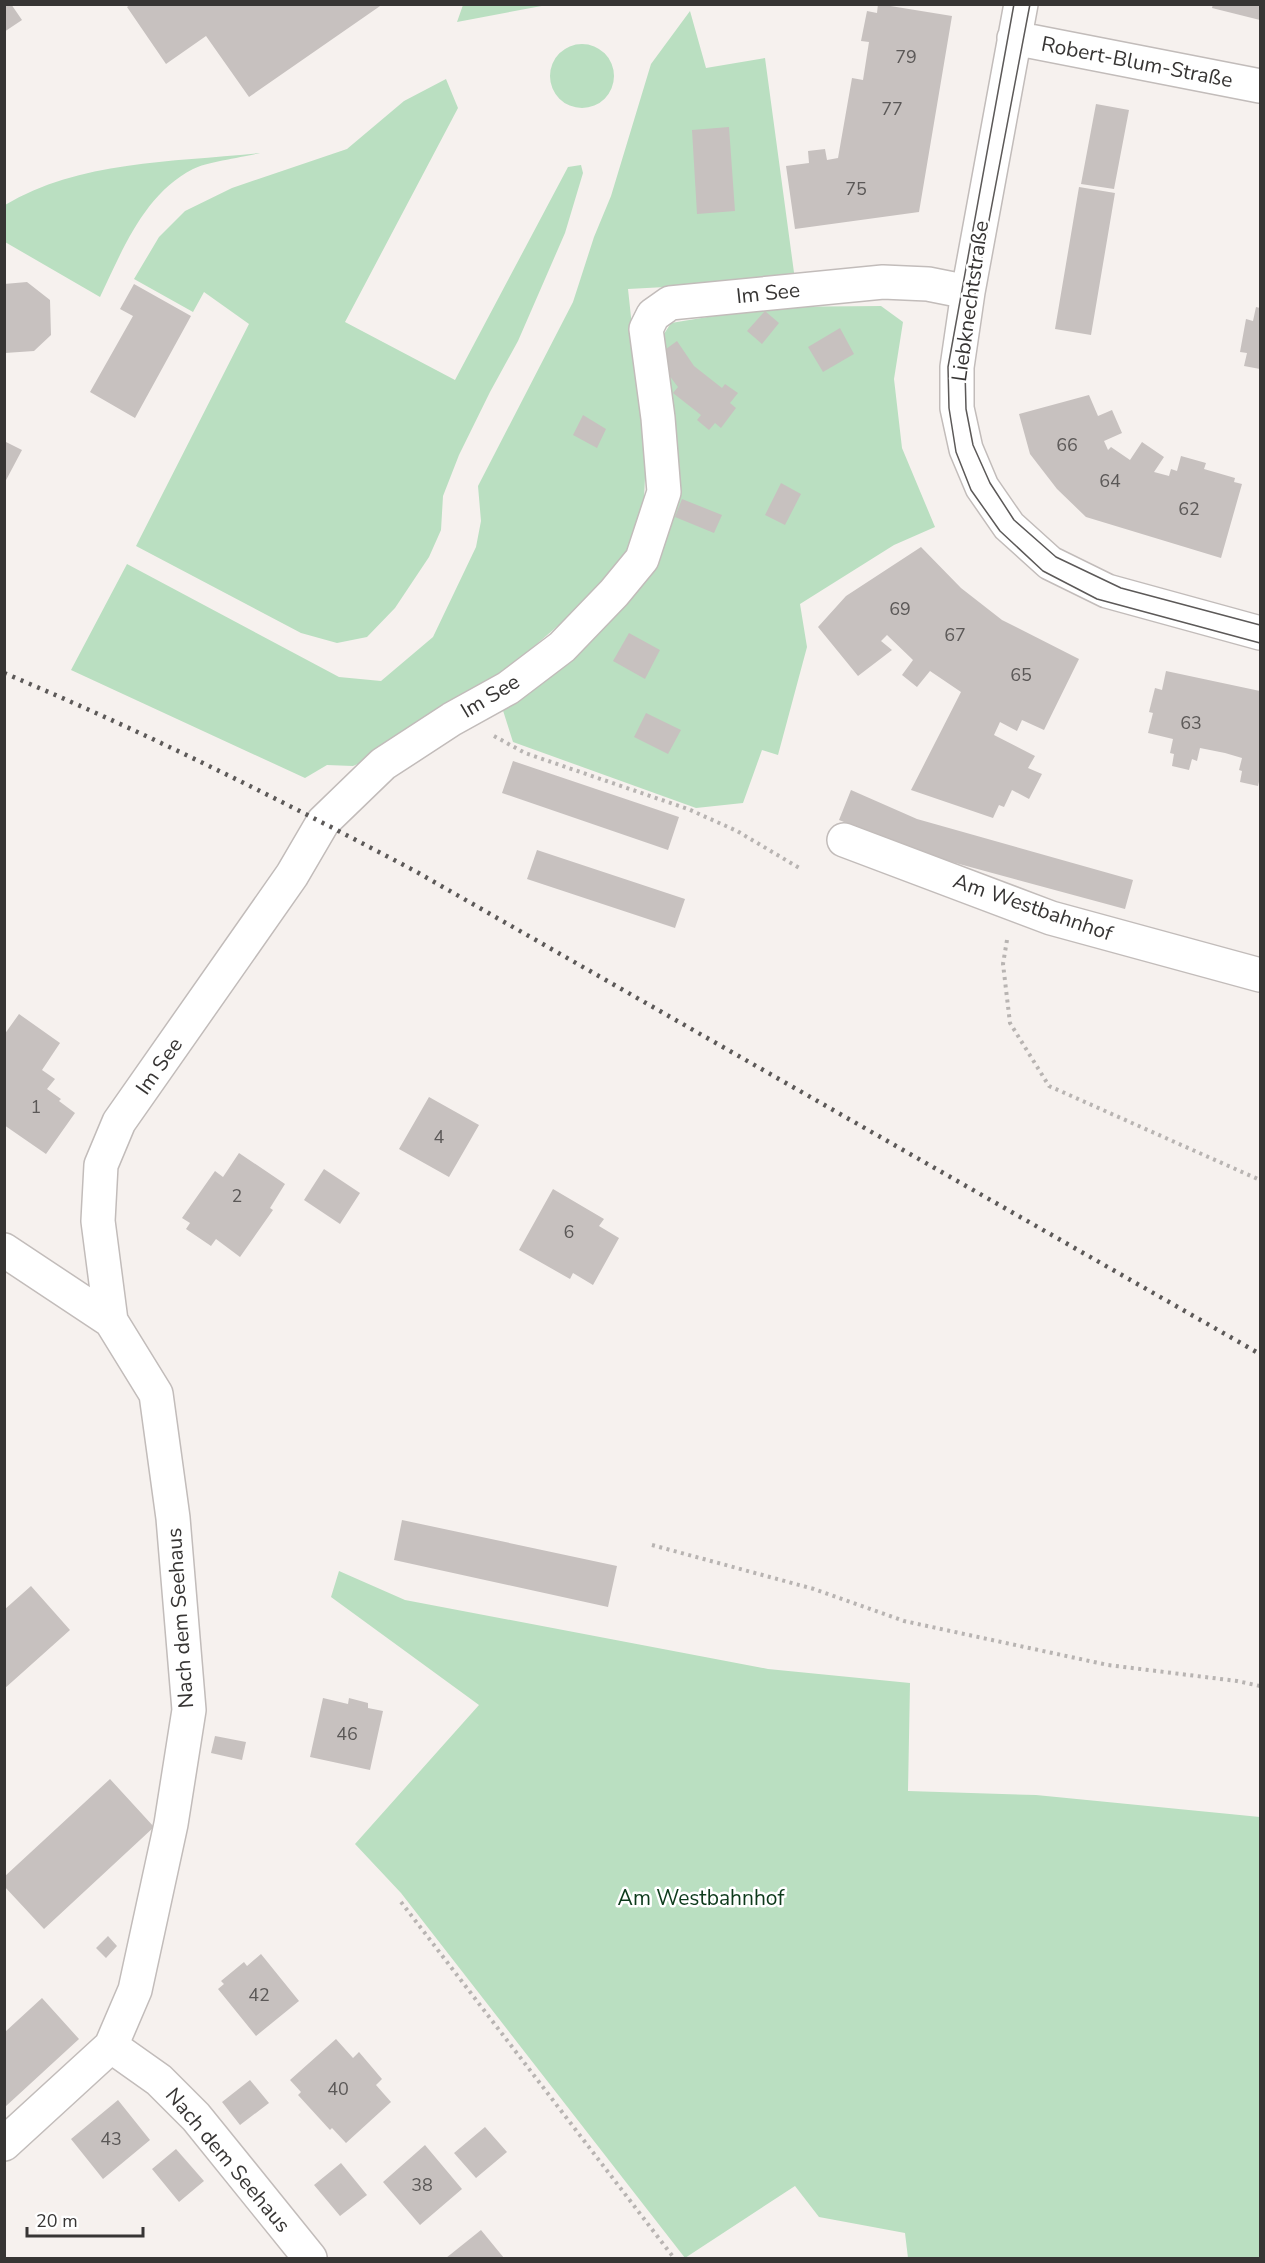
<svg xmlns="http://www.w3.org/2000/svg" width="1265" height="2263" font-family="'Nunito Sans',sans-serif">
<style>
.green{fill:#badfc1}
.building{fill:#c7c1bf}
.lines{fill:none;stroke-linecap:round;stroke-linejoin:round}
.minor-casing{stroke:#c2bcba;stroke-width:36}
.path{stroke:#b8b4b2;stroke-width:4;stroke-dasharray:3 4.5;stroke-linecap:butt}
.minor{stroke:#fff;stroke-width:33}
.tram{stroke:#5c5958;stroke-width:1.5}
.rail{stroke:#5c5958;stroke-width:4.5;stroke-dasharray:3 6;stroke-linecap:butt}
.labels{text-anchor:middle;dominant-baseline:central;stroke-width:5;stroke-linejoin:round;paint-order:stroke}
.number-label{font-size:18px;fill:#5b5857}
.street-label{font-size:21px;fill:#373534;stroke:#fff}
.park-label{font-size:21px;fill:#0d3a1b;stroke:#fff}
</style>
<rect width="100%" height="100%" fill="#f6f1ee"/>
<path class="green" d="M463,5V4L547,5L457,22Z
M690,11L706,68L765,58L795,280L628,289L646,457L643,520L623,559L596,593L488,686L377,756L353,766L327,765L305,778L71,670L127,564L339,677L381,681L433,637L476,547L481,521L478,486L573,302L594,237L611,196L651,64Z
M550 76a32 32 0 1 1 64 0a32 32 0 1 1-64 0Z
M446,79L458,108L345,322L455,380L568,167L581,165L583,173L565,233L518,341L490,392L459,455L443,496L441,530L429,557L395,608L367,637L337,643L301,633L136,546L249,324L204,292L193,312L134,279L159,237L185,211L232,188L347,149L404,101Z
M260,153C244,157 206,162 193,169C144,194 122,251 100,297L5,242V205C80,160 175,162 260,153Z
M881,306L903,322L894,379L902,448L935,527L894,545L800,604L807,647L778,755L762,750L743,803L696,808L513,742L499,698L657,542L653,351L671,323L768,307Z
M339,1571L405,1600L768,1669L910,1683L908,1791L1036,1795L1260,1817V2258H908L905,2233L819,2217L795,2186L685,2258L401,1893L355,1844L479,1705L331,1597Z"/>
<path class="building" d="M4,4H11L22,20L4,32Z
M131,4H383L249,97L206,36L166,64L127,7Z
M878,4L952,16L919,212L795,229L786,166L809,163L808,151L825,149L827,160L838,158L852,78L863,80L869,42L861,41L867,11L877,13Z
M1213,4H1260V20L1212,8Z
M1096,104L1129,110L1114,189L1081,184Z
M729,127L735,211L697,214L692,130Z
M1079,187L1115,193L1091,335L1055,329Z
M27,282L50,300L51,335L34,351L5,353L4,284Z
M134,284L191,316L135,418L90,392L133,316L120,309Z
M1256,307L1260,308V369L1244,366L1247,353L1240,352L1246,319L1253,321Z
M765,311L779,323L762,344L747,331Z
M840,328L854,354L823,372L808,347Z
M677,341L694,366L722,388L725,384L738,393L730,403L736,408L721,428L715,423L709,430L697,420L701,415L673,393L678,387L655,357Z
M1089,395L1098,416L1112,410L1122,433L1104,441L1108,450L1111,447L1130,460L1142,442L1164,457L1154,472L1169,476L1171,469L1177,471L1181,456L1206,463L1204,469L1235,478L1234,482L1242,484L1221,558L1086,517L1057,489L1030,454L1019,414Z
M583,415L606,429L597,448L573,435Z
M4,441L22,450L4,484Z
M781,483L801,494L785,525L765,515Z
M682,499L722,515L714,533L675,517Z
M921,547L961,588L1002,620L1079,659L1044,730L1022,720L1017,731L1000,722L994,735L1035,756L1028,768L1042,774L1029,799L1012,790L1004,807L999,805L993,818L911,790L961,692L930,671L917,687L902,675L913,660L887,635L881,641L892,650L858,676L818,627L846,596Z
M629,633L660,650L645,679L613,661Z
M1166,671L1260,691V777L1258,786L1240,782L1242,771L1239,770L1242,758L1225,753L1200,748L1197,761L1192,759L1189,770L1172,766L1174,754L1170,753L1173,739L1148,733L1153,713L1149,712L1155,688L1162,690Z
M646,713L681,730L668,754L634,737Z
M513,761L679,817L668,850L502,793Z
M851,790L917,819L1133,880L1125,909L926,855L839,820Z
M537,850L685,899L675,928L527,879Z
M19,1014L60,1043L42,1070L55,1079L47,1089L61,1099L59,1101L75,1113L46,1154L4,1125V1035Z
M429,1097L479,1125L449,1177L399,1149Z
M239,1153L285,1184L270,1208L273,1210L240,1257L216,1239L211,1246L186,1229L190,1223L182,1218L215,1171L223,1177Z
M324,1169L360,1193L340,1224L304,1200Z
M553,1189L604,1219L599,1226L619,1238L593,1285L573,1273L570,1279L519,1250Z
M402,1520L617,1566L608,1607L394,1560Z
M31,1586L70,1630L4,1689V1610Z
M323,1698L348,1704L349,1698L368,1703V1708L383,1711L370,1770L310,1757Z
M215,1736L246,1742L242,1760L211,1753Z
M110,1779L154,1827L44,1929L4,1886V1877Z
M108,1936L117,1946L106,1958L96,1948Z
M261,1954L299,2001L256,2036L218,1989L224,1984L221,1981L244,1962L247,1966Z
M42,1998L79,2039L5,2107V2032Z
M336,2039L353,2058L359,2052L382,2079L376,2085L391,2102L346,2143L332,2128L330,2130L298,2095L301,2092L290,2080Z
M250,2080L269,2103L240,2125L222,2102Z
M118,2100L150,2140L103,2179L71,2139Z
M485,2127L507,2152L476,2178L454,2153Z
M425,2145L462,2189L420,2225L383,2182Z
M176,2149L204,2181L179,2202L152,2169Z
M341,2163L367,2195L340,2216L314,2185Z
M481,2230L504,2258H446Z"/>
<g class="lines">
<defs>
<path id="minor" d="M1021,4L968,292L957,367V408L966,449L982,487L1009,526L1050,563L1107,591L1260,633
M1014,38L1260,86
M844,840L1051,918L1260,975
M4,1250L111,1321L156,1394L173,1518L189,1710L171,1824L135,1990L111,2046L159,2080L196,2117L310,2258
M111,1321L98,1221L101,1165L119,1122L292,875L323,822L383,764L452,719L508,688L562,647L614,593L642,559L664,492L658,418L646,329L653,315L670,303L883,282L928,284L968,292
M4,2144L111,2046"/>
</defs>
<use href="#minor" class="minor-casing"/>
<path class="path" d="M494,736L525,753L688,809L737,831L801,869
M1007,940L1003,964L1010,1023L1049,1086L1260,1180
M652,1545L814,1589L904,1621L1108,1665L1237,1681L1260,1686
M401,1902L674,2258"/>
<use href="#minor" class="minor"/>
<path class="tram" d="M1014,4L948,367L949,408L956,452L971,490L1000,531L1043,571L1097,599L1260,643
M1030,4L975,294L965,370L966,409L973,445L990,483L1014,520L1056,557L1121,588L1260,625"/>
<path class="rail" d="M4,673C145,732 281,800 415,871L1260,1354"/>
</g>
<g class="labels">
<g class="number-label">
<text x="906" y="57">79</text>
<text x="892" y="109">77</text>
<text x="856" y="189">75</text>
<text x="1067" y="445">66</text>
<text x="1110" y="481">64</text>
<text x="1189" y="509">62</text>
<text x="900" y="609">69</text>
<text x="955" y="635">67</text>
<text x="1021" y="675">65</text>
<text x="1191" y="723">63</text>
<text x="36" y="1107">1</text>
<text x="439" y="1137">4</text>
<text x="237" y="1196">2</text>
<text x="569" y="1232">6</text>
<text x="347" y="1734">46</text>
<text x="259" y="1995">42</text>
<text x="338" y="2089">40</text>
<text x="111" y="2139">43</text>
<text x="422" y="2185">38</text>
</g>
<g class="street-label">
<text transform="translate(1137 62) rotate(11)">Robert-Blum-Straße</text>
<text transform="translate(768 293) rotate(-6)">Im See</text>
<text transform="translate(970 301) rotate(-82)">Liebknechtstraße</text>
<text transform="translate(490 696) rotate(-31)">Im See</text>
<text transform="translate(1033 907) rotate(19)">Am Westbahnhof</text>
<text transform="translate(159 1066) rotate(-55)">Im See</text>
<text transform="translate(180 1618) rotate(-94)">Nach dem Seehaus</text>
<text transform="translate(228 2160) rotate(50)">Nach dem Seehaus</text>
</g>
<g class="park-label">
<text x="701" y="1898">Am Westbahnhof</text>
</g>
</g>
<rect width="1265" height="2263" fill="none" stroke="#373534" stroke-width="12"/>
<path d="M27 2227v9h116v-9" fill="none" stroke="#373534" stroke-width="3"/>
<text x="36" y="2227" font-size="18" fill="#373534" stroke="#ffffff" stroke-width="4.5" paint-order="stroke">20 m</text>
</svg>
